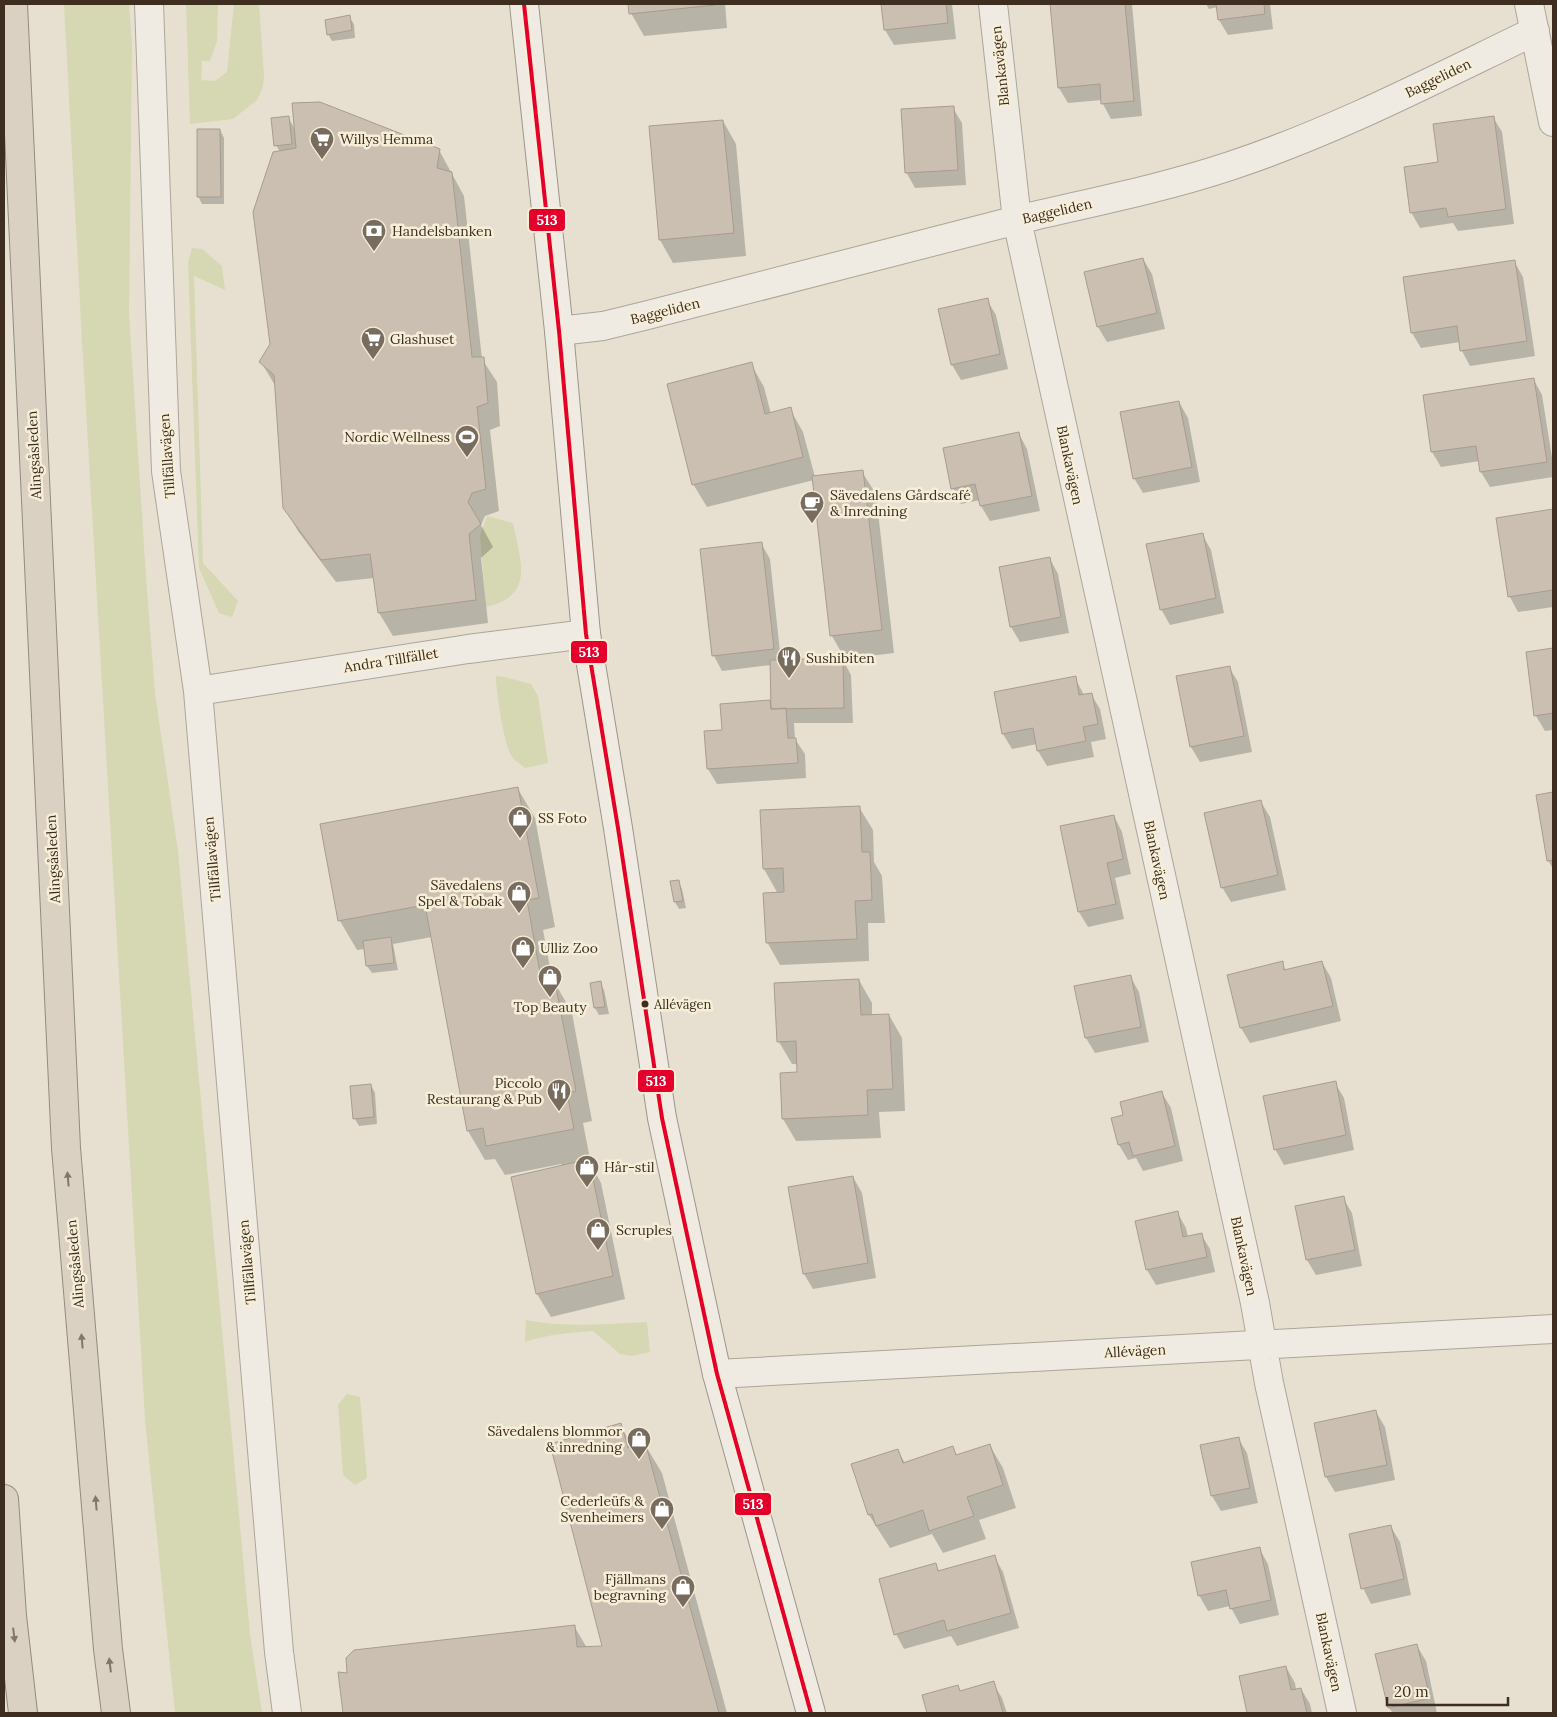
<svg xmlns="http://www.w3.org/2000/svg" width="1557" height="1717" font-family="Lora,serif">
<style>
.green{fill:#d6d7b3}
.shadow{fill:#0003}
.building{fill:#cbbfb2;stroke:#a89c90}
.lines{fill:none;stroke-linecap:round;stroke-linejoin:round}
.street-casing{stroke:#ada599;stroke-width:30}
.secondary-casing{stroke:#9c958a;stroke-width:30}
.highway-casing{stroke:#928b80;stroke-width:30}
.street{stroke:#efebe3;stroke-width:28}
.secondary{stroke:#efebe3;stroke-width:28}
.highway{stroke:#dad1c2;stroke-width:28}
.bus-1-casing{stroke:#f7eed8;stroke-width:8}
.bus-1{stroke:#e4002b;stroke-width:4}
.oneway{fill:#847769}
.bus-dot{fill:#3d2e20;stroke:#f7eed8;stroke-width:2}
.labels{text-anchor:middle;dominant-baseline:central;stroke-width:5;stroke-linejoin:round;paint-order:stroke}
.bus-label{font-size:13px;fill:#3d2e20;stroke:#f7eed8;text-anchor:start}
.street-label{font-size:14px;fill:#3d2e20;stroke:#f7eed8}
.poi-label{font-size:14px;fill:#3d2e20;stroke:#f7eed8;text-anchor:start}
.line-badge{stroke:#f7eed8;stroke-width:2}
.badge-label{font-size:14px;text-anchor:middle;font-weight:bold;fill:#fff}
</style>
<rect width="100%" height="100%" fill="#e7e0d1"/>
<path class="green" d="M64,4H129L132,46L129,314L146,577L155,693L178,851L250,1634L262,1713H175L145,1420L82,341Z
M186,4H218L217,41L210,61H202L201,80L215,81L227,72L234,4H259L264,75L263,87L257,100L233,119L190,124Z
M192,248L202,249L222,266L225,290L194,276L203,563L238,601L232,617L219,613L199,568L188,263Z
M487,516L513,523C520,560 536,596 486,607L480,535Z
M496,676L504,677L531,684L538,696L548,763L525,768C522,765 516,762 513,758C504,748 496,691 496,676Z
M526,1320C566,1328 607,1324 647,1322L650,1352L632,1356L620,1354L593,1331C570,1333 548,1334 525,1342Z
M347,1394L360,1397L367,1478L355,1485L343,1475L338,1405Z"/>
<path class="shadow" d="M630,4H725L727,28L644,36L631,13Z
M883,4H952L956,39L894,45L885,30Z
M1051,4H1132L1142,116L1111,119L1103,104L1102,100L1068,103L1059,88Z
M1206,4H1270L1273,29L1228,35L1219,20L1218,7L1209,9Z
M349,17L354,24L355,38L332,41L328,34Z
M953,108L962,123L966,185L915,188L906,172Z
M288,117L295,129L439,150L464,196L482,359L497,382L500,426L490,430L499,511L485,516L481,525L493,547L481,558L488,623L393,636L379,613L374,578L336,582L298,531L284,507L276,387L261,362L271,344L280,152L276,145Z
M1493,117L1502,132L1514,224L1458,231L1453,223L1420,228L1411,212L1439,164Z
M723,121L736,144L746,256L673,263L660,240Z
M220,130L224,138V204H202L198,196Z
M1143,259L1152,274L1165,329L1107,342L1098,327Z
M1514,261L1523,277L1535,356L1470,366L1462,351L1460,342L1421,348L1412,333Z
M987,300L996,315L1008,369L961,380L952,365Z
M751,364L764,387L771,414L790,409L803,432L815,477L862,472L876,494L894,653L845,659L832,636L814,480L707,507L693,484Z
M1534,380L1542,395L1553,464V477L1490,487L1481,472L1480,461L1441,467L1432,452L1424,397Z
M1179,402L1188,418L1200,482L1143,493L1134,478Z
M1019,434L1027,449L1040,511L990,521L981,506L980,500L961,504L953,488Z
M1553,510V607L1518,612L1510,597L1497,519Z
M1202,534L1211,550L1224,613L1170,625L1161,609Z
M761,543L770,559L781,661L843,660L851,675L853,723H794L795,739L805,754L806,778L717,784L708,769L723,731L722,705L771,701V665L722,671L714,656Z
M1050,559L1058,574L1069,633L1020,642L1011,627L1000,568Z
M1553,650V730L1545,731L1536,716L1527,653Z
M1229,667L1238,682L1252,752L1200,762L1191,747Z
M1075,678L1084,695L1091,694L1100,709L1106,739L1091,742L1094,757L1047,766L1038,751L1037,744L1012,749L1003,734Z
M518,789L535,818L555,927L543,930L553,984L555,983L572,1013L592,1121L583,1123L590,1159H588L601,1183L625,1299L551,1317L537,1294L512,1178L562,1166L561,1164L505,1175L495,1159L485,1160L468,1131L432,937L393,944L398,970L372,973L367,966L365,949L357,950L340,921Z
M1553,793V869L1548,860L1538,796Z
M1261,802L1270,817L1286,890L1231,902L1222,887Z
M859,807L873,830L874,862L882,876L885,923H868L869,961L780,965L767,942L778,894L764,869Z
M1114,816L1122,832L1131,874L1115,878L1124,919L1088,927L1079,912Z
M678,881L682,889L686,908L679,909L675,902L672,882Z
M1322,962L1331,978L1341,1021L1250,1043L1241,1028L1282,963L1286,971Z
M1130,976L1139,992L1149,1042L1095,1053L1086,1038Z
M859,980L872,1003V1016L889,1015L902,1038L905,1111L879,1112L881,1138L796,1141L783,1119L798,1073V1064H792L779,1042Z
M600,983L604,990L609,1014L599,1015L595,1008L591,984Z
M1335,1083L1344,1098L1354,1150L1284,1165L1275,1149Z
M371,1085L375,1093L377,1124L359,1126L355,1119Z
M1162,1093L1171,1108L1183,1161L1143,1171L1136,1158L1128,1160L1119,1145L1113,1119L1125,1116Z
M853,1177L862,1193L876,1278L813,1289L804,1274Z
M1343,1198L1352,1213L1362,1266L1316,1275L1307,1260Z
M1177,1212L1186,1228L1188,1237L1201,1234L1210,1249L1215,1272L1156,1285L1147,1270L1136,1222Z
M1376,1412L1385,1427L1395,1480L1335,1492L1326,1477L1316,1424Z
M620,1425L633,1447L644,1443L662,1473L727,1713H344L340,1673L348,1674L574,1626L587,1648L604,1647Z
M1238,1438L1247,1453L1258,1503L1221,1511L1212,1496L1201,1446Z
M990,1446L1003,1468L1016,1508L979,1520L986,1539L943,1553L932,1534L890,1548L869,1515L898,1451L905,1463L953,1448L957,1456Z
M1391,1527L1400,1542L1411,1595L1371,1604L1363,1588Z
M1259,1548L1268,1564L1279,1615L1240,1624L1230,1606L1208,1611L1199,1595Z
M994,1556L1003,1572L1019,1628L957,1646L951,1636L904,1649L896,1634L935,1564L940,1572Z
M1417,1646L1426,1661L1437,1713H1393L1389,1708L1377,1655Z
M1286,1667L1295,1683L1296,1690L1301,1689L1310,1704L1312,1713H1248L1240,1677Z
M993,1683L1002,1698L1007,1713H929L924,1696L958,1686L961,1692Z"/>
<path class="building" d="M628,4H714L715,5L629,14Z
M881,4H946L948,23L884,30Z
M1050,4H1125L1134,101L1101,104L1100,84L1058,88Z
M1216,4H1264L1265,14L1218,20Z
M350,15L352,30L327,35L325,20Z
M320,102L440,149L437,168L452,172L472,357H484L488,403L477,407L486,489L472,493L468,502L481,524L469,534L476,600L378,613L370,554L321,560L283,508L274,375L259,362L270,344L253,212L273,152L296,148L292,103Z
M954,106L958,170L905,173L901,109Z
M289,116L292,144L274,146L271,118Z
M1494,116L1506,209L1448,217L1446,208L1410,213L1404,167L1438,162L1433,124Z
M723,120L734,233L659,240L649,126Z
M197,129H220L221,197H197Z
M1143,258L1157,313L1097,327L1084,272Z
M1515,260L1527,341L1460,351L1457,326L1411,333L1403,277Z
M988,298L1000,354L951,365L938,309Z
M752,362L765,414L791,407L803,457L692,485L667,384Z
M1534,378L1547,462L1480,472L1476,446L1431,452L1423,395Z
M1179,401L1192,467L1133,479L1120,412Z
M1019,432L1032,496L980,506L975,484L951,489L943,448Z
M863,470L882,630L830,636L812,476Z
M1553,509V590L1508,597L1496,518Z
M1203,533L1216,598L1160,610L1146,544Z
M762,542L774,649L712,656L700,549Z
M1050,557L1061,617L1010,627L999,567Z
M1553,648V713L1534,716L1526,652Z
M843,658L844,708L771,709L770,660Z
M1230,666L1244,736L1190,747L1176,676Z
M1076,676L1079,695L1092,693L1098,724L1083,727L1086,741L1037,751L1033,728L1002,734L994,692Z
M770,700L771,709L786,708L788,738H796L798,763L707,769L704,731L722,730L720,704Z
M518,787L539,898L527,900L542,984L555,982L576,1091L567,1093L574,1129L486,1146L483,1128L467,1131L425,905L338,921L320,824Z
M1553,792V860L1547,861L1536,795Z
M1261,800L1278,875L1221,888L1204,813Z
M860,806L862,852H870L872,900L855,901L857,939L766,943L763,893L784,892L783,868L763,869L760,810Z
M1114,815L1123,859L1107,863L1116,904L1078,912L1060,826Z
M679,880L683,901L674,902L670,881Z
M391,937L394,963L366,966L363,941Z
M1283,961L1284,970L1322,961L1333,1006L1240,1028L1227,975Z
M1131,975L1141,1027L1085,1038L1074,986Z
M859,979L861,1015L889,1014L893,1089L867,1090L868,1115L782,1119L780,1073L797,1072L796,1041L777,1042L774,983Z
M601,981L605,1007L594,1008L590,983Z
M1336,1081L1346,1135L1274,1150L1263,1096Z
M371,1084L374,1117L353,1119L350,1086Z
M1162,1091L1175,1146L1133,1156L1129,1142L1118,1145L1111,1118L1123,1115L1120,1102Z
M589,1159L613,1276L536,1294L511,1177Z
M853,1176L868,1263L803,1274L788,1187Z
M1344,1196L1355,1250L1306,1260L1295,1206Z
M1178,1211L1183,1237L1202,1233L1207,1257L1146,1270L1135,1221Z
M1376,1410L1387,1465L1325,1477L1314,1423Z
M621,1423L628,1448L645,1442L719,1713H343L338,1672L347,1673L346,1658L354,1650L575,1625L577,1647L602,1646L550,1444Z
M1239,1437L1250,1488L1211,1496L1200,1445Z
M990,1444L1003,1485L967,1497L974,1516L929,1531L923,1510L876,1526L872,1514L868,1515L851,1464L898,1449L903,1463L953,1446L956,1455Z
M1391,1525L1404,1579L1361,1589L1349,1534Z
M1260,1547L1271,1600L1230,1609L1226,1590L1198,1596L1191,1562Z
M995,1555L1011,1613L947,1631L944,1620L894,1635L879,1579L936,1563L938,1571Z
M1417,1644L1430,1698L1388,1708L1375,1654Z
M1286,1666L1291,1690L1301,1688L1307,1713H1247L1239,1676Z
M994,1681L1003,1713H927L922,1695L958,1685L960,1691Z"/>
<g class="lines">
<defs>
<path id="street" d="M149,4L166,471L198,691L279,1652L287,1713
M993,4L1017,220L1255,1303L1269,1383L1342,1713
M1529,4L1553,122
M559,331L603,326L648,315C771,284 894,251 1017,220C1088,203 1161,189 1230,166C1336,131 1435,79 1535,31
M198,691L468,649L586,634
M717,1374L1553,1329"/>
<path id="secondary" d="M524,4L559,331L586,634L618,828L662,1118L717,1374L811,1713"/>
<path id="highway" d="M13,4L66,1148L108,1649L116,1713
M4,1499L12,1616L23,1713"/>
</defs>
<use href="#street" class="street-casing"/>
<use href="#secondary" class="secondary-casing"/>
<use href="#highway" class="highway-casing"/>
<use href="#street" class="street"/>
<use href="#secondary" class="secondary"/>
<use href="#highway" class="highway"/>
<defs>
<path id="bus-1" d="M524,4L559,331L586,634L618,828L662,1118L717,1374L811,1713"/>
</defs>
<use href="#bus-1" class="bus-1-casing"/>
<use href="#bus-1" class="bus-1"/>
</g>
<defs><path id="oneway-solid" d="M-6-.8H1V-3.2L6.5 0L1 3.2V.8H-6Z" transform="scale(1.25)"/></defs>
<g class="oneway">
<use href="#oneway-solid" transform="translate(68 1179) rotate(-95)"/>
<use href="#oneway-solid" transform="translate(82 1341) rotate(-95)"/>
<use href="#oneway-solid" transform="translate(96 1503) rotate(-95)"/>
<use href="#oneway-solid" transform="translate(14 1635) rotate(83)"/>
<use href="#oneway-solid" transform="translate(110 1665) rotate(-97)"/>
</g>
<defs>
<symbol id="supermarket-pin" viewBox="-11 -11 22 30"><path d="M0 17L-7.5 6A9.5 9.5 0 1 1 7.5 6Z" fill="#786c5e" stroke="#f7eed8"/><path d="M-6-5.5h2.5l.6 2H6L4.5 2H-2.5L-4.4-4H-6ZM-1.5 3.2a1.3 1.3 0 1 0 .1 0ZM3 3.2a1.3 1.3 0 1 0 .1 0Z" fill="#fff"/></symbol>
<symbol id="bank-pin" viewBox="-11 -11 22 30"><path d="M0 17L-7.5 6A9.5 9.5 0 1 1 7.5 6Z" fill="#786c5e" stroke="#f7eed8"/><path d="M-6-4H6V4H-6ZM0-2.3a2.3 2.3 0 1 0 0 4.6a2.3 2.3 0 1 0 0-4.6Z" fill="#fff"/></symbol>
<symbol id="stadium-pin" viewBox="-11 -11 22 30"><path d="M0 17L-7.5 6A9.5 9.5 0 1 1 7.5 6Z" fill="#786c5e" stroke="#f7eed8"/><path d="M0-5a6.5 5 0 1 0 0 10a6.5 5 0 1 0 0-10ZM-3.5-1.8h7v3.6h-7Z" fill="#fff"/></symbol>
<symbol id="cafe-pin" viewBox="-11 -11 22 30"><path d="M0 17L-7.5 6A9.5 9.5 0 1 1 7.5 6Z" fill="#786c5e" stroke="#f7eed8"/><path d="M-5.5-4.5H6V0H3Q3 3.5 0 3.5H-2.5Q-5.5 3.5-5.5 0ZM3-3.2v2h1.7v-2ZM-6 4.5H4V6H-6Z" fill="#fff"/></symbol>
<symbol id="restaurant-pin" viewBox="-11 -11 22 30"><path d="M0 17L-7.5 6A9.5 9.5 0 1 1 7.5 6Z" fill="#786c5e" stroke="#f7eed8"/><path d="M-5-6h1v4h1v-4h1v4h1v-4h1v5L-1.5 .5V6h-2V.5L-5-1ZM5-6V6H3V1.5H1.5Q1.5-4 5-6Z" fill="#fff"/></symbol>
<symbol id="shop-pin" viewBox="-11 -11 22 30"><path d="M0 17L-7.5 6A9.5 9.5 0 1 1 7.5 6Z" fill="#786c5e" stroke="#f7eed8"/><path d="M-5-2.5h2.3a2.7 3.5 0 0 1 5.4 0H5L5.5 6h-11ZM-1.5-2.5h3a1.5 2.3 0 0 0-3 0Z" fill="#fff"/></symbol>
</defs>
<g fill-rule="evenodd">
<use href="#supermarket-pin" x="308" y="125" width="28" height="38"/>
<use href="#bank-pin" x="360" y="217" width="28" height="38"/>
<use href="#supermarket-pin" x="359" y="325" width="28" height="38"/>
<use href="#stadium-pin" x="453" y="423" width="28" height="38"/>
<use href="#cafe-pin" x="798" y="489" width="28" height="38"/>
<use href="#restaurant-pin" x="775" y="644" width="28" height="38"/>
<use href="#shop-pin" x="506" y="804" width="28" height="38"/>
<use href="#shop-pin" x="505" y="879" width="28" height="38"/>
<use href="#shop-pin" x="509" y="934" width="28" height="38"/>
<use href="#shop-pin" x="536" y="963" width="28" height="38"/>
<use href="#restaurant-pin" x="545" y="1077" width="28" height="38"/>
<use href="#shop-pin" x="573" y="1153" width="28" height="38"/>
<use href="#shop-pin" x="584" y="1216" width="28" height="38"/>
<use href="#shop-pin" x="625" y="1425" width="28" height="38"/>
<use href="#shop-pin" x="648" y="1495" width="28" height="38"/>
<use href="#shop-pin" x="669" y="1573" width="28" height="38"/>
</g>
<circle class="bus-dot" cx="645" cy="1004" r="4.5"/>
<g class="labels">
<g class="bus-label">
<text x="654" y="1004">Allévägen</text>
</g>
<g class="street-label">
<text transform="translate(1000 66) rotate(-96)">Blankavägen</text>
<text transform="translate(1438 78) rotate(-26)">Baggeliden</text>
<text transform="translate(1057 211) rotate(-13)">Baggeliden</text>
<text transform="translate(665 311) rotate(-14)">Baggeliden</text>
<text transform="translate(34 455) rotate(-93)">Alingsåsleden</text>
<text transform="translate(167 456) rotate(-94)">Tillfällavägen</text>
<text transform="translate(1070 465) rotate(78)">Blankavägen</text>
<text transform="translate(391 660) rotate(-9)">Andra Tillfället</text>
<text transform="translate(53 859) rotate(-93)">Alingsåsleden</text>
<text transform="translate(212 859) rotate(-95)">Tillfällavägen</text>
<text transform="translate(1157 860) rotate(78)">Blankavägen</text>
<text transform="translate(1244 1256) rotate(78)">Blankavägen</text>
<text transform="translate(247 1262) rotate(-95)">Tillfällavägen</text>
<text transform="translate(75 1264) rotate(-95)">Alingsåsleden</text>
<text transform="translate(1135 1351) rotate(-3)">Allévägen</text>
<text transform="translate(1329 1652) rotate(78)">Blankavägen</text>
</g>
<g class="poi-label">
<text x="340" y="139">Willys Hemma</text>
<text x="392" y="231">Handelsbanken</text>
<text x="390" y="339">Glashuset</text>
<text x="450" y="437" text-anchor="end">Nordic Wellness</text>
<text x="830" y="495">Sävedalens Gårdscafé<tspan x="830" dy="16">&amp; Inredning</tspan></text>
<text x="806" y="658">Sushibiten</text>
<text x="538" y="818">SS Foto</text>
<text x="502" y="885" text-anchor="end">Sävedalens<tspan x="502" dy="16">Spel &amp; Tobak</tspan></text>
<text x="540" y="948">Ulliz Zoo</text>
<text x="550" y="1007" text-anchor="middle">Top Beauty</text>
<text x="542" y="1083" text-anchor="end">Piccolo<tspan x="542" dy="16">Restaurang &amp; Pub</tspan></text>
<text x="604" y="1167">Hår-stil</text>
<text x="616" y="1230">Scruples</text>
<text x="622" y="1431" text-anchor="end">Sävedalens blommor<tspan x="622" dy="16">&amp; inredning</tspan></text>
<text x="644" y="1501" text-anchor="end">Cederleüfs &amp;<tspan x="644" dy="16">Svenheimers</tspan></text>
<text x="666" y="1579" text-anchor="end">Fjällmans<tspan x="666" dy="16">begravning</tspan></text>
</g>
</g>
<g class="line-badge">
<rect x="528" y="208" width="38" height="24" rx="5" fill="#e4002b"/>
<rect x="570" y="640" width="38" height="24" rx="5" fill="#e4002b"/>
<rect x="637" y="1069" width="38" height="24" rx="5" fill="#e4002b"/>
<rect x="734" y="1492" width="38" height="24" rx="5" fill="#e4002b"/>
</g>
<g class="badge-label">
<text x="547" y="225">513</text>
<text x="589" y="657">513</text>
<text x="656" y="1086">513</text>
<text x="753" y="1509">513</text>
</g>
<rect width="1557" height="1717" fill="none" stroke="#3d2e20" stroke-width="10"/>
<path d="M1387 1697v8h121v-8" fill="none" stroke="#3d2e20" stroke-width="2.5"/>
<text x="1394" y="1697" font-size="15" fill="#3d2e20" stroke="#f7eed8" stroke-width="4" paint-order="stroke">20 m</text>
</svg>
